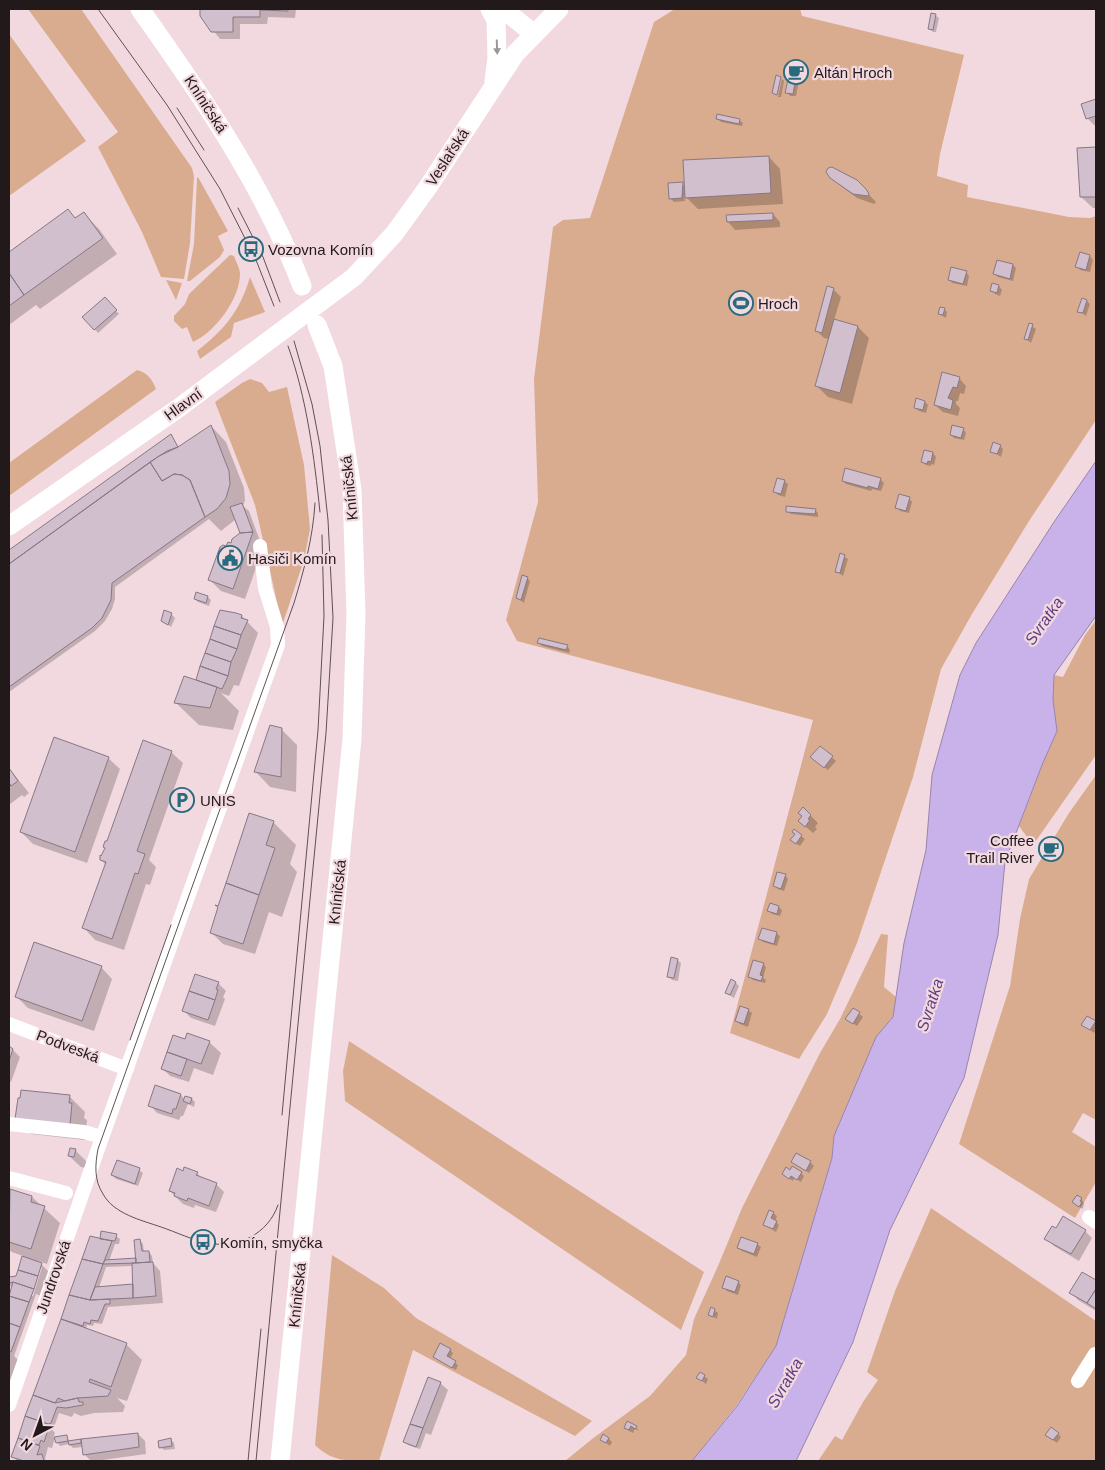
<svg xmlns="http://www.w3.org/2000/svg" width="1105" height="1470" font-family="Arial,sans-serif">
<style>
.green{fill:#d9ac8f}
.water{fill:#c9b2ea;stroke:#9784ac}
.shadow{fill:#0003;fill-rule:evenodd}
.building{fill:#d1bfce;stroke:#887785}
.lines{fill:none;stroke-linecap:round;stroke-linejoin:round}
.street{stroke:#fff;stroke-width:14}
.secondary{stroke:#fff;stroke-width:19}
.tram{stroke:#5f5154;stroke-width:1}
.oneway{fill:#9c9898}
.labels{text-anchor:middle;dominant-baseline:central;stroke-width:4.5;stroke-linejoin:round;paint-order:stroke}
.poi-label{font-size:15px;fill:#22191b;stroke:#f2d9df;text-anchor:start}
.street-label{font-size:15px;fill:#22191b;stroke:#f2d9df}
.water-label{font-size:16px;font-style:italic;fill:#5e3e81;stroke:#f2d9df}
</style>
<rect width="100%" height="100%" fill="#f2d9df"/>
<path class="green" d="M28,9H81L192,168L194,176L190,243L184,279L161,277L142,232L98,147L118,132Z
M675,9H800L802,16L964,55L940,154L937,176L968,185L967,197L1069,217L1090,218L1096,216V420L1029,521L972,614L941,669L913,777L857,943L827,1014L799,1059L730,1033L813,720L517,641L506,620L538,502L534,379L553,227L563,220L590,218L654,22Z
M9,34L86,141L9,196Z
M198,177L228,231L218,236L224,250L220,257L190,281H187L194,244L197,178Z
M230,255L234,256C236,262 240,268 240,274C240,299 215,332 193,342L187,327L182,329L174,321V316L185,304L189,294Z
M250,277L265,312L234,323L231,337L200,359L197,351C225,329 240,311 250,277Z
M166,280L182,283L176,300Z
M137,370C148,373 152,379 156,389L9,496V463Z
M250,379L262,383L269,392L287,387L304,465L310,529L304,560L283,623L277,602L255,505L215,402L242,383Z
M1096,620V755L1033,845L1019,826L1042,765L1057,731L1053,700L1054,675L1063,677L1085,635Z
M1096,775V1120L1083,1113L1072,1132L1096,1147V1182L1075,1218L959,1144L1010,986L1020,919L1029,879L1069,813Z
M881,934L888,935L884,987L896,997L893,1017L876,1037L834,1136L832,1158L776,1346L736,1406L692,1461H565L592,1439L650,1396L686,1355L694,1319L718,1266L742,1208L820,1053L840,1019Z
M349,1041L704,1272L681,1330L345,1101L343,1071Z
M931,1208L1096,1321V1461H818L835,1436L842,1440L863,1402L878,1380L867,1372L895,1291Z
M332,1255L384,1288L416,1318L592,1421L575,1436L413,1350L379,1461C354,1461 334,1464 315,1445Z"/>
<path class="water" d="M1096,461V616L1054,675L1053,700L1057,731L1042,765L1005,862L998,935L964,1078L890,1230L853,1342L796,1461H692L737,1406L776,1346L832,1158L834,1136L876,1037L893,1017L904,943L926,850L932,775L960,675L976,643L1054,522Z"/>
<path class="shadow" d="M201,9H296L295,18L268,17L267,24H240V39H220L201,15Z
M935,15L939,18L936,32H933L929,28Z
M797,67L801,71L796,96H790L787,92Z
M782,79L784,81L781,97H778Z
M1096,100V126H1095L1087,118L1083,105Z
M717,118L739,120L743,123L742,126L721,122Z
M1096,148V208H1093L1081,197L1079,149Z
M769,157L780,169L783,204L698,209L684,195L685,201L674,202L670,198L682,184L686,188Z
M829,175L854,179L876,202L874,204L857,198L837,183Z
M68,211L76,219L83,213L99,229L117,254L40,309L36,305L9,325V274H11L9,271V253Z
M773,214L780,222V227L735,230L728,222Z
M1081,254L1090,256L1093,260L1090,272L1080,270L1077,266Z
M998,261L1013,265L1016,268L1013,281L998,277L995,274Z
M966,272L969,276L967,286L952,283L949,279Z
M993,284L999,286L1002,290L1000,296L995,294L991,290Z
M833,289L841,297L834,320L858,327L869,338L852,404L828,397L817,386L829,339L824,338L817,331Z
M1087,301L1090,304L1086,316L1079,311Z
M108,302L119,314L98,333L84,317Z
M944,309L947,312L946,318L939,314Z
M1030,325L1036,329L1031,343L1025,338Z
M959,378L966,386L964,394L960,393L958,401H956V404L960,408L958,416L943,412L935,405Z
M925,402L928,405L926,413L919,411L915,408Z
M211,426L226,442L244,488L245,500L243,506L249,511L260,541L264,545L245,599L221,591L210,580L227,548L241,534L236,519L221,531L209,519L115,587V599L112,609L105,621L95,631L9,692V552L171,436L179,448Z
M963,429L966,433L964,440L954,438L951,434Z
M1000,446L1003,449L1001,457L992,451Z
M933,453L936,457L934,465L931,464V466L926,465L922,462Z
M880,479L884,483L881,491L872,489L871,491L846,484L843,481Z
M784,481L788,484L785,497L778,495L775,492Z
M909,498L912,502L909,513L900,511L897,507Z
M815,510L818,513V517L791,514L787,511Z
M841,555L848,559L843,576L836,571Z
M527,578L530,581L524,603L517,598Z
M197,594L208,597L211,600L209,606L198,602L195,599Z
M171,614L175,618L171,627L162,621Z
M236,614L242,616L258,633L239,686L234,685L229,696L221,693L239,711L233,730L199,725L176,703L201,683Z
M539,643L567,646L570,650L569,653L542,646Z
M281,729L297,745L296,792L270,787L255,771Z
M820,747L836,761L828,770L815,760Z
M171,752L183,763L149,860L156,867L150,885L146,884L124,950L95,940L84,928L106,865L101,860L108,843Z
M108,758L120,769L87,863L33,844L21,832Z
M9,768L29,793L24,797L22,795L9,805Z
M803,816H811L818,823L815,827L817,829L813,833L799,821Z
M273,822L296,845L290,864L297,872L282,917L269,912L255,954L223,944L211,932Z
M795,831L805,839L800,846L795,843Z
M785,875L788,879L784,891L778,889L775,886Z
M779,907L782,910L780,916L772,914L769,910Z
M776,933L780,936L777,946L763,942L760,939Z
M677,960L681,963L678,981L672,980L668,976Z
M763,964L766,967L763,978L766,980L765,983L753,980L750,976Z
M101,967L112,979L94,1031L28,1008L16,996Z
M218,983L226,991L223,997L225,999L215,1026L191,1018L183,1010Z
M736,983L739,986L734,998L726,993Z
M853,1009L863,1017L857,1026L847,1019Z
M748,1010L752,1013L748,1027L740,1024L737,1021Z
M1095,1022L1096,1029L1094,1033L1083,1025Z
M186,1041L209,1042L221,1053L213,1075L194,1068L189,1082L170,1076L162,1068Z
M9,1048L13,1050L20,1057L11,1082L9,1081Z
M156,1087L181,1095L185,1100L186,1098L192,1099L195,1102L194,1107L188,1104L183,1116H181L179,1120L157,1113L150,1105Z
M69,1096L85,1112L84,1118L87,1120L85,1140L31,1134L16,1119Z
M75,1150L87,1162L85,1168L81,1167L69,1156Z
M793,1162H810L814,1166L809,1173Z
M139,1170L143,1173L138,1186L116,1179L112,1175Z
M184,1172L197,1173L203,1180L216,1184L224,1192L216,1212L195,1205L194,1208L183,1204L170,1191Z
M790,1172L801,1173L804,1176L801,1182L794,1178L793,1181L783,1174Z
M10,1191L32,1197L60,1223L47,1264L38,1261L49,1272L41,1296L36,1294L14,1356L18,1360L9,1385V1291L11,1292L12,1288L9,1284V1278L16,1277L23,1256L12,1252L9,1250V1196ZM40,1267H42L33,1296L31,1295Z
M1081,1199L1084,1203L1083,1209L1077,1206Z
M773,1213L777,1216L775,1221L779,1225L776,1232L765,1225Z
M1085,1231L1092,1238L1079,1261L1054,1246L1046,1238Z
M116,1236L120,1239L119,1244H115L109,1261L137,1259L140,1240L143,1244L144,1252H149L152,1256L153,1263L160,1271L163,1303L108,1307L102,1324L94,1323L93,1326L87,1325L86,1329L126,1344L142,1360L127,1401L117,1398L125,1406L123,1412L94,1413L81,1416L74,1413L72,1417L59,1413L54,1427H50L55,1433L53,1438H55L52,1448L48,1447L45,1459L47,1461H17L13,1456L62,1319L101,1240ZM133,1266L134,1285L99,1288L106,1267Z
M757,1244L761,1247L757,1257L742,1251L739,1248Z
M1082,1273L1096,1282V1311L1078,1300L1071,1292Z
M738,1282L741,1285L738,1295L727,1291L723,1287Z
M714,1310L718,1313L717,1319L709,1314Z
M450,1350L453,1353L450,1359L458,1365L456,1370L434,1357Z
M700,1373L708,1379L706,1384L698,1378Z
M440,1383L448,1390L431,1435L426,1433L420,1449L408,1445L405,1442Z
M628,1423L636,1427L639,1431L635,1429L633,1433L629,1431L625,1427Z
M138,1434L145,1441L146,1454L95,1461H91L84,1454L83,1447L73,1448L69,1444L60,1446L57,1442L66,1436L70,1442L80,1440L82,1442Z
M1058,1434L1061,1437L1057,1443L1050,1438Z
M601,1439H609L612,1442L610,1446Z
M171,1440L174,1443L175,1449L164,1450L160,1447Z"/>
<path class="building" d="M200,9H288V11L260,10V17H233V32H211L200,16Z
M931,13L936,14L933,30L928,29Z
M791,65L798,66L796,77L789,75Z
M776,75L781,77L777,95L772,93Z
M789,75L796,77L793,94L785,93Z
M1096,99V116L1086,119L1081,104Z
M717,114L740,119L739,124L716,119Z
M1096,147V197H1080L1077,148Z
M769,156L771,193L685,198L683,160Z
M832,167L857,180L866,189L869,194L868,196L853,194L830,178L826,172L828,168Z
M683,182L682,198L669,199L668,183Z
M68,209L75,218L84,212L103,238L24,295L9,273V252Z
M773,213V220L727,222L726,215Z
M1080,252L1090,255L1086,270L1075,267Z
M997,260L1013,264L1010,279L993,274Z
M951,267L967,271L963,284L948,280Z
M9,273L24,295L9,306Z
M992,283L999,285L997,293L990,291Z
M827,286L834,288L822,333L815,331Z
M105,297L117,310L94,330L82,317Z
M1082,298L1087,300L1083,313L1077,312Z
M940,307L945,308L943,315L938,314Z
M834,319L858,326L840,393L815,386Z
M1029,323L1033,324L1028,340L1024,339Z
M942,372L960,377L957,388L953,387L948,398L953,400L951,410L934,405Z
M916,398L925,401L923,410L914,408Z
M211,425L229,471L230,484L226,498L217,509L205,517L190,480L182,475L174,474L162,481L150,462L167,451L178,447Z
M952,425L964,428L961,438L950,435Z
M171,434L178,447L159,456L9,564V550Z
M993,442L1001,445L997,454L990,452Z
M924,450L933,452L931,462L928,461L927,464L921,462Z
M150,462L162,481L174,474L182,475L190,480L205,517L112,583L111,600L102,618L92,628L9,687V564Z
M845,468L881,478L878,489L868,486V488L842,481Z
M777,478L785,480L781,494L773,492Z
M899,494L910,497L906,511L895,508Z
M242,503L253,532L240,533L230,507Z
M786,506L816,509L815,514L786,512Z
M253,532L233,589L208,580L220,547L223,545L226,546L228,542L231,543L232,539L240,533Z
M840,553L845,555L840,573L835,572Z
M522,575L528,577L521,600L516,598Z
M196,592L208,596L206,603L194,599Z
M164,610L172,613L168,625L161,621Z
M220,610L236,613L242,615L241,618L248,620L241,635L214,626Z
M214,626L241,635L237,649L210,639Z
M539,638L568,645L566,650L537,643Z
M210,639L237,649L231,662L205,653Z
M205,653L231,662L228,676L200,666Z
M200,666L228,676L222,689L196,680Z
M184,676L217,687L210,708L174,703Z
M270,725L282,728L281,777L254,772Z
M54,737L109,757L75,852L20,832Z
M143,740L172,751L137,851L145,854L138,874L135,873L112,939L82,928L106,862L100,860V855L101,856L105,848L103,847L105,841H107Z
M820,746L833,756L824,768L810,757Z
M9,768L18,781L11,786L10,784L9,785Z
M803,807L811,815L808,819L810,820L805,827L798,821L802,816L798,813Z
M249,813L274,821L266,845L275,848L259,895L226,883Z
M794,829L802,835L796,844L790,840L795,834L792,832Z
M777,872L786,874L781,889L773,886Z
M226,883L259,895L243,944L210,933L218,907L215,905L218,906Z
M770,903L779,906L777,914L767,911Z
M762,928L777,932L774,944L758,939Z
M34,942L102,966L82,1021L15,997Z
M671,957L678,959L674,978L667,977Z
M753,960L764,963L760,975L763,976L761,981L748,977Z
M195,974L219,982L216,989L218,990L215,1000L189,991Z
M731,979L736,982L730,995L725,993Z
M189,991L215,1000L208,1020L182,1011Z
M740,1006L749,1009L744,1024L735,1021Z
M853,1008L860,1012L853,1024L845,1019Z
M1087,1016L1096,1021L1090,1030L1081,1025Z
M187,1033L210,1041L201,1064L167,1052L173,1035L185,1039Z
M9,1046L13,1049L9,1061Z
M167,1052L187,1059L181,1076L161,1069Z
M155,1085L181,1094L176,1109H173L172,1114L148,1106Z
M21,1090L70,1095L69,1103H72L70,1125L15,1119L18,1098H20Z
M185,1096L192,1098L190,1104L183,1101Z
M70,1148L76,1149L74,1157L68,1156Z
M796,1153L811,1161L806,1171L791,1162Z
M117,1160L140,1168L135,1184L111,1175Z
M792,1166L802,1172L797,1180L791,1176L789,1179L782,1174L786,1167L790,1170Z
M184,1167L198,1172L196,1175L217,1183L209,1206L188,1198L187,1201L174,1196L175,1193L169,1191L177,1168L183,1171Z
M10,1189L32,1196L31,1202L45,1206L31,1249L9,1242Z
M1077,1195L1082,1198L1080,1201L1082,1202L1079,1207L1072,1202Z
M769,1210L774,1212L771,1218L777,1221L773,1229L763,1225Z
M1063,1216L1086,1230L1071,1254L1044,1239L1052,1226L1056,1228Z
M101,1231L117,1234L115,1241L100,1239Z
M90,1236L112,1241L103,1264L82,1259Z
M741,1237L758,1243L754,1254L737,1248Z
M140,1239L142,1251H149L150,1262L136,1263L134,1240Z
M22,1256L42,1263L38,1276L18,1270Z
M136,1258V1263L103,1264L105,1260Z
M82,1259L103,1264L90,1300L69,1295Z
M153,1262L156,1296L133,1298L132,1263Z
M18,1270L38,1276L34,1289L13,1282L9,1283V1277L16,1276Z
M1082,1272L1096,1280V1289L1087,1303L1069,1293Z
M726,1276L739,1281L735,1292L722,1288Z
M13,1282L34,1289L29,1302L9,1296Z
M133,1284V1298L90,1300L95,1287Z
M1096,1289V1309L1087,1303Z
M69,1295L90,1300L110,1299V1304H105L98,1321L91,1320L90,1324L84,1322L83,1326L61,1319Z
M9,1296L29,1302L20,1327L9,1323Z
M711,1307L715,1309L713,1317L708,1315Z
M61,1319L127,1343L111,1387L90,1379L89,1382L111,1390L108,1396L78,1398L65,1401L58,1398L55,1403L33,1395Z
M9,1323L20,1327L11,1352L9,1351Z
M440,1343L451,1349L447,1356L456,1361L452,1368L433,1357Z
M700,1372L705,1375L702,1381L696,1378Z
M428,1377L441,1382L423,1428L410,1424Z
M33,1395L55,1403L78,1398L79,1402H83V1405L66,1408L57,1407L51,1423L48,1424L25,1416Z
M25,1416L48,1424L46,1430H48L44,1442L41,1440L39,1445L18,1438Z
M627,1421L637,1426L635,1429L631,1426L629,1430L624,1428Z
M410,1424L423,1428L416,1447L403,1442Z
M1051,1427L1059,1433L1053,1440L1045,1435Z
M138,1433L139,1447L83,1455L81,1439Z
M603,1434L609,1438L606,1443L600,1440Z
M67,1435L68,1441L56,1443L54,1437Z
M18,1438L40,1446L37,1455L42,1454L44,1461H24L11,1457Z
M171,1438L172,1446L159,1448L158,1441Z
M81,1439V1443L69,1445L68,1441Z"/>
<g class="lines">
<path class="street" d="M9,1024L127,1069
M9,1124L84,1132L102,1137
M9,1178L66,1193
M1089,1217L1096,1222
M1078,1381L1095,1354
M9,1405L98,1149L278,645L277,627L265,588L260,546"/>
<path class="secondary" d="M140,9C202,96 263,185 302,286
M490,9L496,20L497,58L494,81
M503,9L534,34
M9,526L180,407L354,277L394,234L428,187L515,54L559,9
M280,1461L352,739L356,613L352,490L333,366L317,325"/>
<path class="tram" d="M98,9L167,105L220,189L256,260L274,306
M177,108L204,150
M238,208L263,257L280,302
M288,346C307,399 314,456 320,512
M130,1040L171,925
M282,1115L318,730L324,616L322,535
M278,1205C268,1234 238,1249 208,1243C192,1240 176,1232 161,1227C141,1220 114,1214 103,1194C94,1180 95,1165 98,1149L294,603C304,570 313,538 315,503
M248,1461L261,1329
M256,1461L326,733L333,618L328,520L320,446L312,404L294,341"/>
</g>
<defs><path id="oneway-solid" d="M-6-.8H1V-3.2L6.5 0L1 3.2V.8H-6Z" transform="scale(1.25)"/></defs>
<use class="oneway" href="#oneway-solid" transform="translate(497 47) rotate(88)"/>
<defs>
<symbol id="cafe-ring" viewBox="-11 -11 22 22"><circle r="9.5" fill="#f2d9df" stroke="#296b7e" stroke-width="1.5"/><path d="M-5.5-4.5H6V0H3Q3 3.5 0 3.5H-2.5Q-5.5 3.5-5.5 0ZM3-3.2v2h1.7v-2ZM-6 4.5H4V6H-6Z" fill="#296b7e"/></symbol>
<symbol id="bus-ring" viewBox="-11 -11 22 22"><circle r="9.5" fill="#f2d9df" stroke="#296b7e" stroke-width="1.5"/><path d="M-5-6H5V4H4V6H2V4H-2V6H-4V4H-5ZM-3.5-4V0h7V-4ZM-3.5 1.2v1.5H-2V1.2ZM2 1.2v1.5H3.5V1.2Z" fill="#296b7e"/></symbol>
<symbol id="stadium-ring" viewBox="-11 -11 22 22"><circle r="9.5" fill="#f2d9df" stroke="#296b7e" stroke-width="1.5"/><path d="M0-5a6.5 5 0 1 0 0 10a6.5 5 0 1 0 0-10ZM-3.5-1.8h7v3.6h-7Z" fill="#296b7e"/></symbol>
<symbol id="civic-ring" viewBox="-11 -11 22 22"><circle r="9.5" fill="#f2d9df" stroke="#296b7e" stroke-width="1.5"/><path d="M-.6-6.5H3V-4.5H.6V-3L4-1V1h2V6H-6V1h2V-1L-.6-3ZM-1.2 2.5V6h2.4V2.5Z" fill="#296b7e"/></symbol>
<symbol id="parking-ring" viewBox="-11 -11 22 22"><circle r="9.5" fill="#f2d9df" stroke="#296b7e" stroke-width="1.5"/><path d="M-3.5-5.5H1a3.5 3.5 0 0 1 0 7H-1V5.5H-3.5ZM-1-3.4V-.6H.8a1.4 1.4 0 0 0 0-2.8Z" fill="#296b7e"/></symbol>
</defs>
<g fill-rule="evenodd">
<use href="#cafe-ring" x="782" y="58" width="28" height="28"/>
<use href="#bus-ring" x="237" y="235" width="28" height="28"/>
<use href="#stadium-ring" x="727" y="289" width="28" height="28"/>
<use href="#civic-ring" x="216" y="544" width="28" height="28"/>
<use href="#parking-ring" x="168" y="786" width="28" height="28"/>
<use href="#cafe-ring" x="1037" y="835" width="28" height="28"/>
<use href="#bus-ring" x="189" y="1228" width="28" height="28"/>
</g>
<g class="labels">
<g class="poi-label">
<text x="814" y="72">Altán Hroch</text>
<text x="268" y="249">Vozovna Komín</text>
<text x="758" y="303">Hroch</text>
<text x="248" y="558">Hasiči Komín</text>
<text x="200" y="800">UNIS</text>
<text x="1034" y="840" text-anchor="end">Coffee<tspan x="1034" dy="17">Trail River</tspan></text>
<text x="220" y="1242">Komín, smyčka</text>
</g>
<g class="street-label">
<text transform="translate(206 104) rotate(57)">Kníničská</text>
<text transform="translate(447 157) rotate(-57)">Veslařská</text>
<text transform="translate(183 404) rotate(-36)">Hlavní</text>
<text transform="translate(349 488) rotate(-96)">Kníničská</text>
<text transform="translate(337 892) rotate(-84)">Kníničská</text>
<text transform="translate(68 1046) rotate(21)">Podveská</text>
<text transform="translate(53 1277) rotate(-71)">Jundrovská</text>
<text transform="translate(297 1295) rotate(-84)">Kníničská</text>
</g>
<g class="water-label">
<text transform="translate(1044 621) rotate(-55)">Svratka</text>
<text transform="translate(930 1005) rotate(-72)">Svratka</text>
<text transform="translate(785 1383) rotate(-60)">Svratka</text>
</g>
</g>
<rect width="1105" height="1470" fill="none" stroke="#22191b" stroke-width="20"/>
<g transform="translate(35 1435) rotate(221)" stroke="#f2d9df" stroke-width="4" paint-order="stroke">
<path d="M0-4L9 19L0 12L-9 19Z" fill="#22191b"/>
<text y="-8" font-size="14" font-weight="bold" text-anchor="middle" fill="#22191b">N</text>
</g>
</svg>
